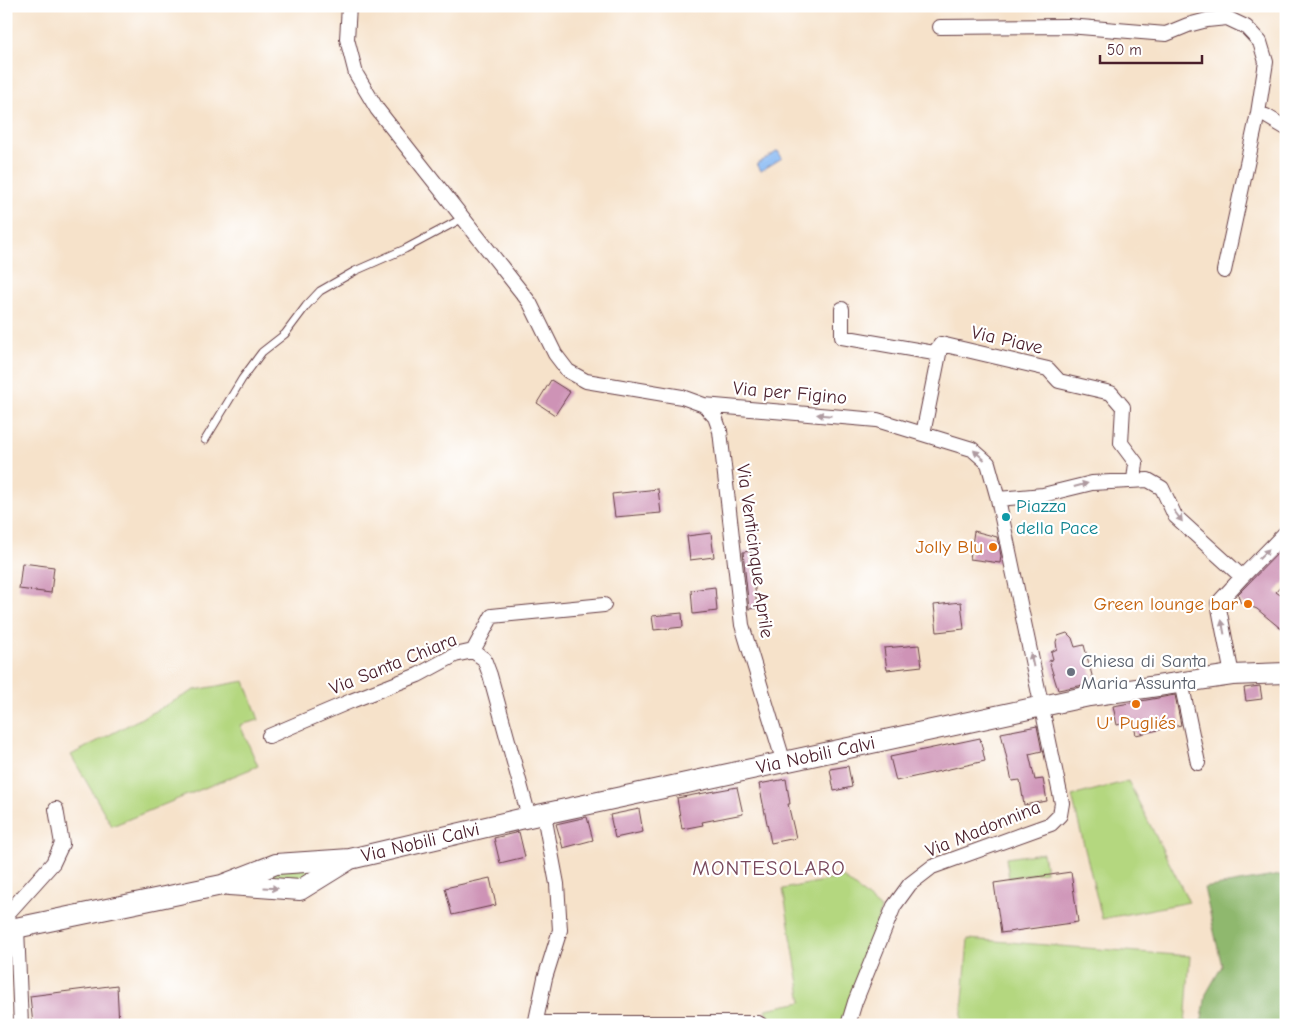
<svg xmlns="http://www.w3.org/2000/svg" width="1292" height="1031" font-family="'Comic Neue',sans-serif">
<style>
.green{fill:#b4d77f;stroke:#7f7b55}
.forest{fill:#8fb86e;stroke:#6c6c4c}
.water{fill:#85b8f3;stroke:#686c8f}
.building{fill:#ce93b6}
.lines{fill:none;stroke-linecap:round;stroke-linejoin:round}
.service-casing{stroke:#643c43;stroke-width:9}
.minor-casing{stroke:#643c43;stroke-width:16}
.secondary-casing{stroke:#643c43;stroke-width:22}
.service{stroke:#fff;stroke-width:7}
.minor{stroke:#fff;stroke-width:14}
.secondary{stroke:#fff;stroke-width:20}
.oneway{fill:#ae9aa0}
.culture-dot{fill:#0f9aa8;stroke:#fff;stroke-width:2}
.food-dot{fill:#e8710a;stroke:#fff;stroke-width:2}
.worship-dot{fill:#6b7280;stroke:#fff;stroke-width:2}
.labels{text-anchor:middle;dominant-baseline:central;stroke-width:4.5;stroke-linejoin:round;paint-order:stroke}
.street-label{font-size:19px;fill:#4a1f2b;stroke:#fff}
.culture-label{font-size:19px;fill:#0d838f;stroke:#fff;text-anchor:start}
.food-label{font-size:19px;fill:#c56008;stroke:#fff;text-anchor:end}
.worship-label{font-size:19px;fill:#5b616d;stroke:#fff;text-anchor:start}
.quarter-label{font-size:21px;letter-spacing:1px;fill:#78485c;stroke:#fff}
</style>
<rect width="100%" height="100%" fill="#fff"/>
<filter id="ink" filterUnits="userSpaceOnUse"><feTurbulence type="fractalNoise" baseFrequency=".02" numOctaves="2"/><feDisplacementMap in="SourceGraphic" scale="10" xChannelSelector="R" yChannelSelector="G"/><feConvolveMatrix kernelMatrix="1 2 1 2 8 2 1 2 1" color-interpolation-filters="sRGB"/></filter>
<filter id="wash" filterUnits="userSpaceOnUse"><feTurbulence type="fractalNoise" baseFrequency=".0096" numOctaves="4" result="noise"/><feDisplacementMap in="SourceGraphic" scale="20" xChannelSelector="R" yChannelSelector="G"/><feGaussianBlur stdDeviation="1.12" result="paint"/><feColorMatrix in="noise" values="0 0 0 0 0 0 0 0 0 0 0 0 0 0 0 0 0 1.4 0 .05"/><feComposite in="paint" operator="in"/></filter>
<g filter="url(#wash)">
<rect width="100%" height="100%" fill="#f6e2ca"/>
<path class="green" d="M245,681L259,720L240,725L258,766L112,826L71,755L195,690Z
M1128,781L1189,902L1102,919L1072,796Z
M1043,853L1046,872L1009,878L1006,858Z
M332,865L300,886L243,882L282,869Z
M843,877L881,909L843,1025H772L766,1009L802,1002L783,889Z
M968,939L1190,956L1185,1025H961Z"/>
<path class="forest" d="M1286,874V1025H1201L1206,994L1222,966L1204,888Z"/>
<path class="water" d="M778,151L782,158L761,171L757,164Z"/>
<g id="blocks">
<path class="building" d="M551,380L570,392L555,415L537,403Z
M658,489L661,513L615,517L612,494Z
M974,531L997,537L1001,556L1000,563L970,559Z
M711,533L714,557L690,560L687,536Z
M1286,545V580L1276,592L1286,599V633L1257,609L1240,602L1238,594Z
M751,551L757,608L749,609L743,552Z
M22,563L54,567L51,593L19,589Z
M715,587L717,611L693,614L691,590Z
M961,602L964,629L937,632L934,605Z
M682,613L683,627L654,630L652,616Z
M1067,633L1072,638L1075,647L1084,645L1094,683L1058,690L1049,661L1053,659L1051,652L1057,649L1056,642L1058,636Z
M919,645L922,666L887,670L884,648Z
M1260,686L1262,699L1246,701L1244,688Z
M1175,695L1181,725L1136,735L1133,721L1117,725L1113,706Z
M1037,726L1042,751L1029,754L1035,780L1043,779L1047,801L1024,805L1020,780L1012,781L1001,733Z
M980,738L985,761L896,781L890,757Z
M848,766L852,787L834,791L830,769Z
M786,779L790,804H788L796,838L771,843L759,784Z
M737,787L743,814L702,822L703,825L682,829L677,798Z
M639,809L643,832L615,838L610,815Z
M587,817L593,840L563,848L556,824Z
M519,832L525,857L500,863L494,838Z
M1071,872L1078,922L1001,933L994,883Z
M490,878L496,905L452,915L445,888Z
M117,985L119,1025H33L30,996Z"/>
</g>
</g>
<g filter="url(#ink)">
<use href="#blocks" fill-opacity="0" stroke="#643c43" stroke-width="1"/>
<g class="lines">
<defs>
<path id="service" d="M205,440L242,379L262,352L285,334L306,306L320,291L355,271L405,249L463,218"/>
<path id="minor" d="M349,6L347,39L356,74L377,109L530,303L555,354L568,371L586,381L682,397L704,405L877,420L972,449L988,463L998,499L1062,803L1060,815L1051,824L932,867L910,884L894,906L855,1002L848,1025
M940,27L1068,26L1166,34L1188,25L1207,20L1227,18L1246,27L1260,42L1266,62L1258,113L1266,116L1286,128
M1224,271L1258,113
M842,309V337L934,353L941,344L1048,369L1059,381L1111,393L1123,407L1121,443L1136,463L1134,480
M704,405L715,417L720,431L742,625L784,763
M923,434L941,344
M998,499L1043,495L1092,483L1148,480L1162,488L1175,516L1242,577
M473,651L484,659L490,675L529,817
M473,651L492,616L604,605
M1232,675L1218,603L1242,577L1286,532
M1181,682L1198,763
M269,736L351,701L418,675L455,655L473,651
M17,928L21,1025
M7,930L9,912L53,863L62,844L56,809
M535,1023H758L761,1025
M535,1025L545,978L560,930L557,884L544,815"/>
<g id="secondary">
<path d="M229,885L300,890L347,861"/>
<path id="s1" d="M6,930L222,885L276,864L350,859L529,817L1089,696L1232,675L1286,673"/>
</g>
</defs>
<use href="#service" class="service-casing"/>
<use href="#minor" class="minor-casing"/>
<use href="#secondary" class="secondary-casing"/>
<use href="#service" class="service"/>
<use href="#minor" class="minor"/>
<use href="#secondary" class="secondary"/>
</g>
<defs><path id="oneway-solid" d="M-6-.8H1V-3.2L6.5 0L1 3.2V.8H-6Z" transform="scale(1.25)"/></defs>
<g class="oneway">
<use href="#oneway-solid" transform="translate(824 415) rotate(-175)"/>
<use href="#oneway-solid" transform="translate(979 455) rotate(-138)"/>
<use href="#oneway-solid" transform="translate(1081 485) rotate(-15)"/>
<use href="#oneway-solid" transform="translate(1178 516) rotate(53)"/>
<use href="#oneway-solid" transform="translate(1264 554) rotate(-45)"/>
<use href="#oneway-solid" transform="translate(1223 627) rotate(-101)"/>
<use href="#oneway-solid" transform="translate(1032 660) rotate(-102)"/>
<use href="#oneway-solid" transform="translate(271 888) rotate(4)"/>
</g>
</g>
<circle class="culture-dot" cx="1006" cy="517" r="5"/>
<g class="food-dot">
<circle cx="993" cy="547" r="5"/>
<circle cx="1248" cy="604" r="5"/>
<circle cx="1136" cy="704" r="5"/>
</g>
<circle class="worship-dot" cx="1071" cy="672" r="5"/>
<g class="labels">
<g class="street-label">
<text transform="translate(1007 340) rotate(13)">Via Piave</text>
<text transform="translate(790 393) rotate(5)">Via per Figino</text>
<text transform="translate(755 551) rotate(82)">Via Venticinque Aprile</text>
<text transform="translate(393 664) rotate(-22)">Via Santa Chiara</text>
<text stroke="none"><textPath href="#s1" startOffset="830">Via Nobili Calvi</textPath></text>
<text transform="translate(983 829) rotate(-22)">Via Madonnina</text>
<text stroke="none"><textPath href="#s1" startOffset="425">Via Nobili Calvi</textPath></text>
</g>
<g class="culture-label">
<text x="1016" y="506">Piazza<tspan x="1016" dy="22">della Pace</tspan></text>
</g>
<g class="food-label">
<text x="983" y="547">Jolly Blu</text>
<text x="1238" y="604">Green lounge bar</text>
<text x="1136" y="723" text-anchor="middle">U' Pugliés</text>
</g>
<g class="worship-label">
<text x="1081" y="661">Chiesa di Santa<tspan x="1081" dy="22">Maria Assunta</tspan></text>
</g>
<g class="quarter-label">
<text x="769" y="868">MONTESOLARO</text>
</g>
</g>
<rect width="1292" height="1031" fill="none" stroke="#fff" stroke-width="25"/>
<path d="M1100 55v8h102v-8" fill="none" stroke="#4a1f2b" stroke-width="2.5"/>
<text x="1107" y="55" font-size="15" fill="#4a1f2b" stroke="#ffffff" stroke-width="4" paint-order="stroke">50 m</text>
</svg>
